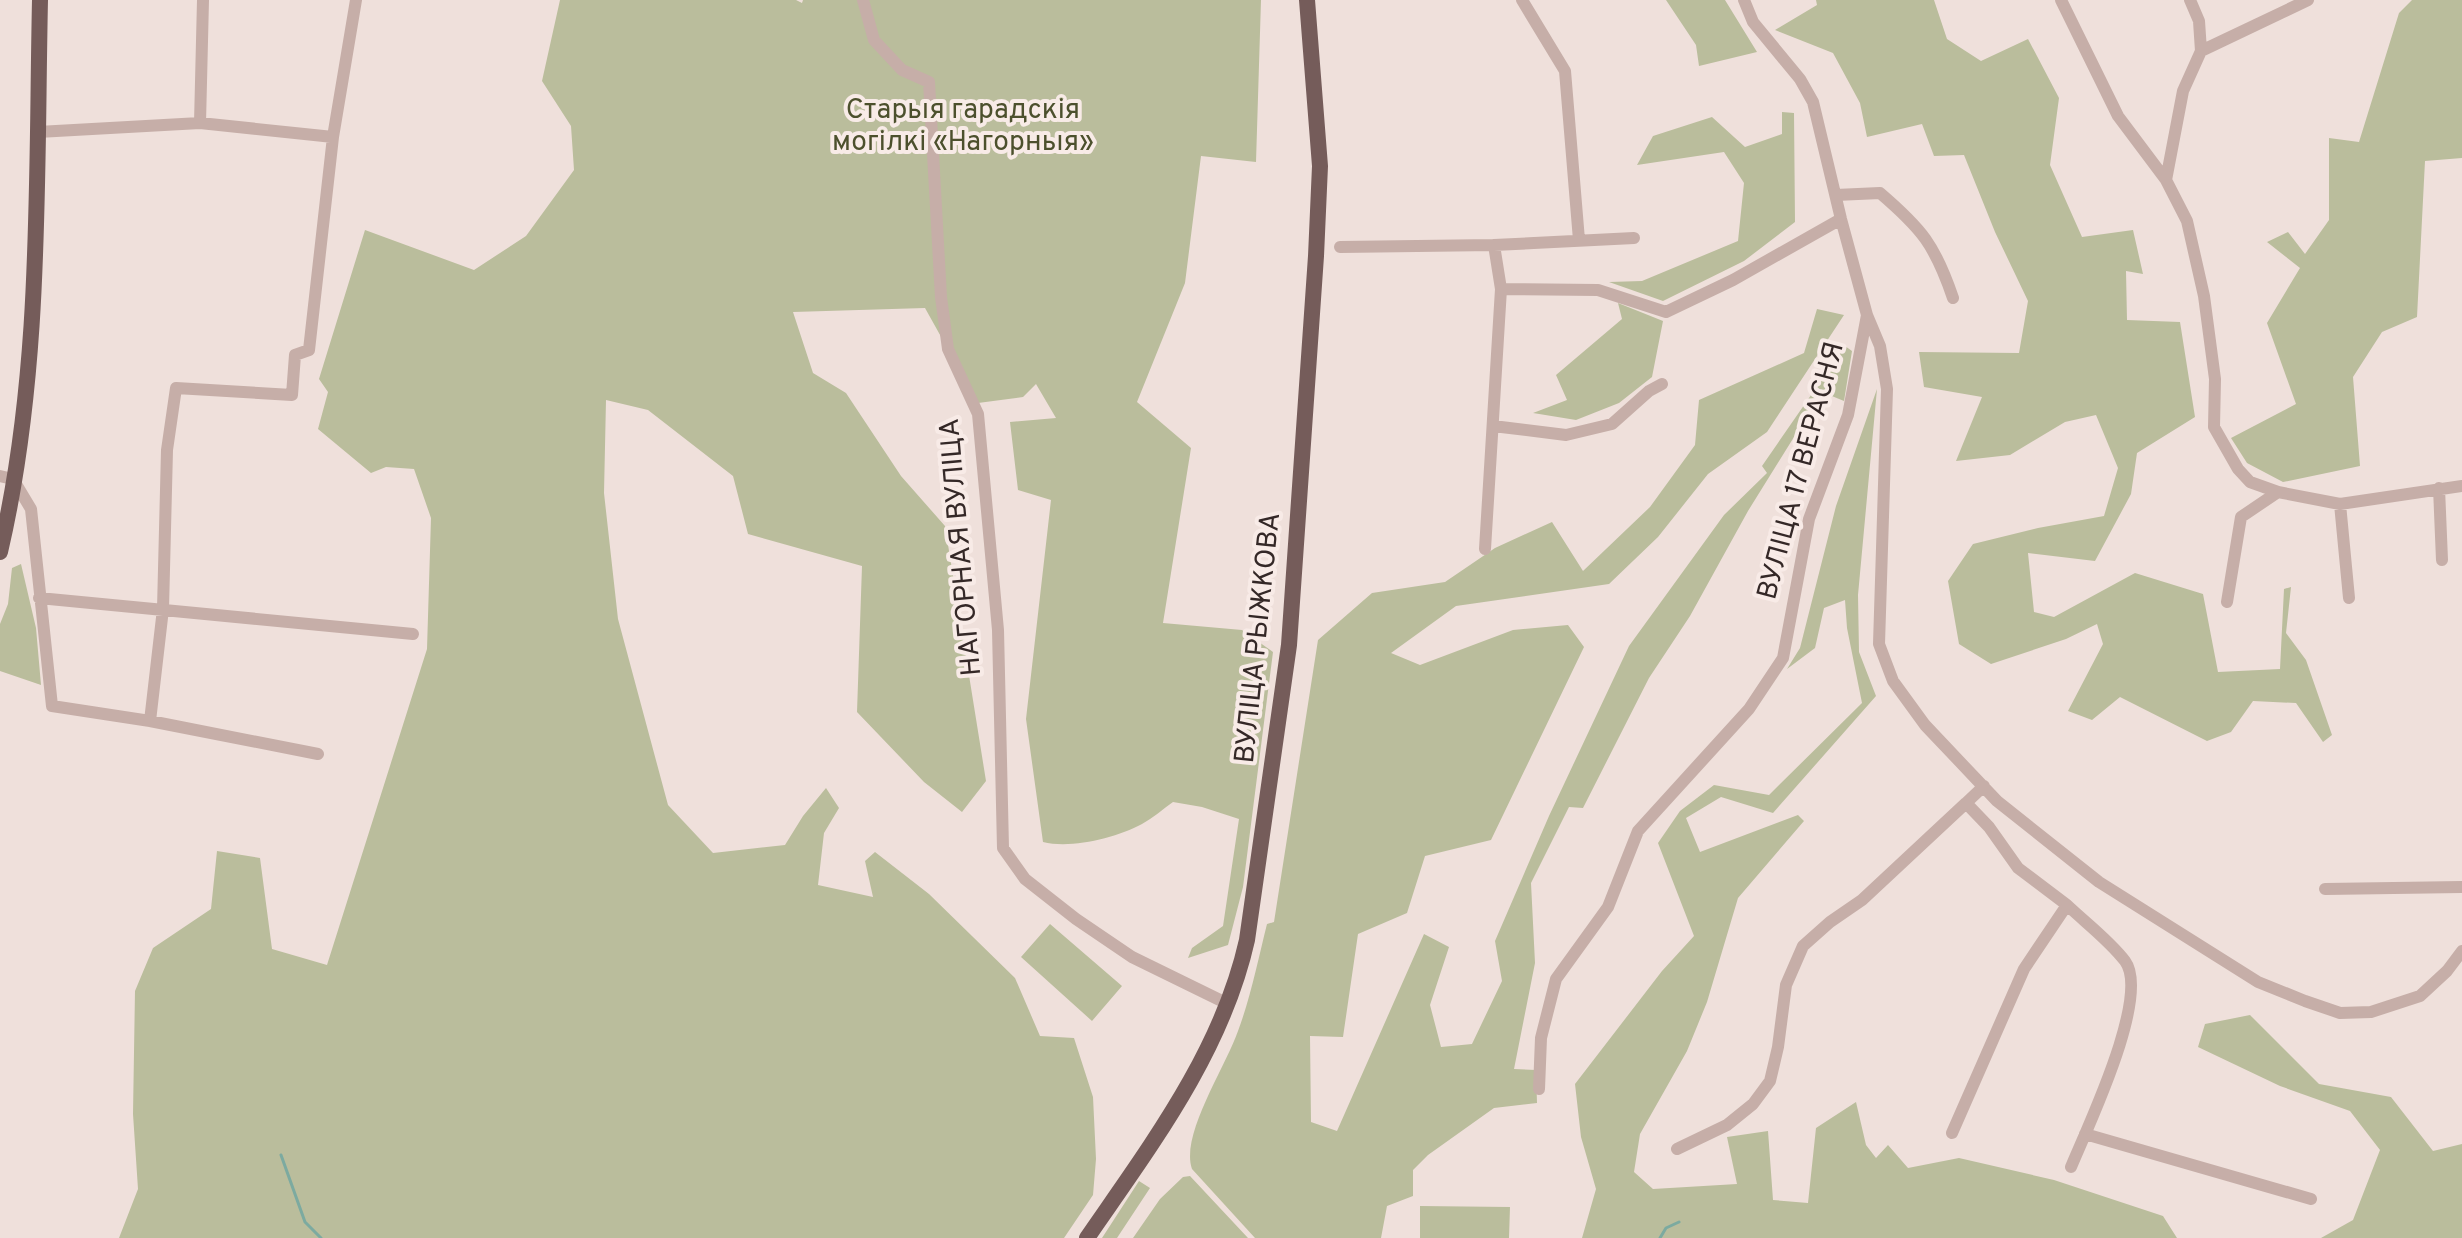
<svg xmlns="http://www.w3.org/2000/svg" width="2462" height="1238" font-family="Overpass,sans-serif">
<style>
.green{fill:#babd9c}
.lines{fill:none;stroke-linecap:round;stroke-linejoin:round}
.stream{stroke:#7caaa0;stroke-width:3}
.minor{stroke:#c6aea8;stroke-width:12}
.major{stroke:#755c5a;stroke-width:16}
.labels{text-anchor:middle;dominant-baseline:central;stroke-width:8;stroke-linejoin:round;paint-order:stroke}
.park-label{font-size:28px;fill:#4c502d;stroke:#f8ebe7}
.street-label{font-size:28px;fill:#342827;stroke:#f8ebe7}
</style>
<rect width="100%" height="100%" fill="#efe0db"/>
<path class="green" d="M560,0H796L802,3L803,0H1261L1256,162L1201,156L1185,283L1137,402L1191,448L1163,623L1242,630L1273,652L1243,887L1228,945L1188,958L1192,948L1223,926L1239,819L1202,807L1173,802C1163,809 1153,818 1142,824C1116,838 1071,849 1043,842L1026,719L1051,500L1018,490L1010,422L1056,418L1036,384L1023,397L978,403L925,308L793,312L813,373L846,393L901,476L945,526L986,781L962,812L924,782L857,712L862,566L748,534L733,476L648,410L606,400L604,493L618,619L668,805L713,853L785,845L803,816L826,788L839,808L824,833L818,885L873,897L865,861L875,852L929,894L1015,978L1040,1036L1074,1038L1093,1097L1096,1159L1093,1195L1064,1238H119L138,1189L133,1114L135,991L153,948L211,909L217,851L260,858L272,949L327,965L427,649L431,518L414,469L386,467L371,473L318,429L328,392L319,379L365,230L474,270L526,236L574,170L571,126L542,81Z
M1666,0H1725L1757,52L1699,66L1696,45Z
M1816,0H1934L1947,39L1981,61L2028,39L2059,98L2050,165L2082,237L2133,230L2143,274L2126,271L2127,320L2180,322L2195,417L2137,453L2131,494L2095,561L2028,553L2034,612L2054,617L2135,573L2203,594L2218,672L2280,669L2284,589L2291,587L2286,633L2306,660L2332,735L2323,742L2296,703L2253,701L2231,732L2207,741L2120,697L2092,720L2068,711L2103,644L2097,624L2066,639L1991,664L1959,644L1948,581L1973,544L2038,528L2104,516L2118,468L2096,415L2065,422L2010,455L1956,461L1982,397L1924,387L1919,352L2019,353L2028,301L1995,232L1964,155L1934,156L1922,124L1867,137L1860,103L1833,53L1775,30L1817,5Z
M2412,0H2462V158L2425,161L2417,317L2382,332L2353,377L2360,466L2283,482L2247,463L2231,438L2296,404L2267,323L2300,268L2267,242L2288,232L2305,254L2329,220V138L2359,142L2399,13Z
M1782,112L1794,113L1795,222L1744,261L1663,301L1609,282L1642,281L1738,241L1744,183L1724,152L1637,165L1653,136L1712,117L1745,147L1782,134Z
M1618,303L1663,321L1652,377L1619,403L1576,420L1533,413L1567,400L1556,375L1622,319Z
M1817,309L1844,315L1767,432L1708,474L1658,537L1609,584L1456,606L1391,653L1420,665L1513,630L1568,625L1584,647L1491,840L1425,856L1407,913L1358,934L1343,1037L1310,1036L1311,1122L1337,1131L1424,934L1449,947L1430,1005L1441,1047L1472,1044L1502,981L1495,941L1549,816L1629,646L1724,515L1767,473L1762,466L1845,346L1852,351L1844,401L1822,392L1748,511L1690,616L1649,678L1583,808L1569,807L1531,883L1535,963L1514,1069L1536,1070L1537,1103L1494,1108L1428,1155L1413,1170V1196L1387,1206L1381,1238H1255L1192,1169C1180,1135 1226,1066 1238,1031C1251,996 1258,960 1267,924L1274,922L1318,640L1372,593L1445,582L1495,548L1552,522L1583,571L1650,507L1695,445L1699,400L1804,353Z
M1877,389L1858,595L1859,652L1876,696L1773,813L1721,797L1686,818L1700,852L1798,815L1804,821L1738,898L1707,1002L1687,1051L1640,1134L1634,1172L1653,1189L1737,1184L1727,1137L1768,1131L1773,1200L1808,1203L1816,1128L1856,1102L1866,1145L1876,1158L1888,1145L1908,1168L1959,1158L2054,1180L2163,1216L2177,1238H1582L1596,1189L1581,1137L1575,1084L1662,971L1694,936L1658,843L1680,811L1714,785L1769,795L1862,703L1847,628L1845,600L1824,608L1815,648L1787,669L1800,648L1836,506Z
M21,564L36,628L41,685L0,671V624L8,604L12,568Z
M1050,924L1122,986L1092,1021L1021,957Z
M2250,1015L2319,1084L2391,1097L2433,1151L2462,1144V1238H2321L2353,1220L2380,1150L2350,1111L2280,1086L2198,1047L2205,1024Z
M1190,1176L1248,1238H1133L1160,1199L1183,1177Z
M1139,1181L1150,1188L1117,1238H1102Z
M1420,1206L1510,1207L1509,1238H1420Z"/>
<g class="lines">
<path class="stream" d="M281,1155L305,1222L321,1238
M1660,1238L1666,1228L1679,1222"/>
<path class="minor" d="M863,0L874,40L902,70L929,82L941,297L948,349L978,414L998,630L1003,848L1025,879L1076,919L1132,957L1228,1004
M1522,0L1565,71L1579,240
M1744,0L1753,22L1800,79L1813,102L1841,219L1867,315L1880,346L1887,389L1879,644L1893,681L1925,725L1997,801L2099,882L2258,982L2305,1001L2340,1013L2371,1012L2420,996L2447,971L2462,951
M2061,0L2118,116L2166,180L2187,221L2204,296L2215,379L2214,427L2238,469L2250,482L2278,492L2340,504L2462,486
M2201,51L2308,0
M200,123L203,0
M38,132L200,123L333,137
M2166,180L2183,91L2201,51L2199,21L2190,0
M1836,195L1880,193C1922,229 1935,245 1953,298
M1340,247L1494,245L1634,238
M1501,289L1598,290L1666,312L1733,280L1841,219
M1493,426L1566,435L1612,424L1649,391L1662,384
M0,476L13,479L31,509L52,706L150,721L318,754
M2439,488L2442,560
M2340,504L2349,598
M1485,549L1501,289L1494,245
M39,598L413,634
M2227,602L2241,517L2278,492
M150,721L163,609L167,450L176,388L292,395L295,355L309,350L333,137L356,0
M2325,889L2462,887
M2067,905C2086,923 2110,941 2125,961C2151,996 2087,1128 2071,1167
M1539,1089L1541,1038L1556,979L1608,907L1638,831L1749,709L1783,658L1809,519L1848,415L1867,315
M1952,1133L2024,969L2067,905L2018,868L1989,827L1966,803L1984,786
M2085,1134L2311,1199
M1677,1149L1727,1125L1753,1104L1770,1081L1778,1047L1786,985L1803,946L1830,922L1862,900L1966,803"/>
<path class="major" d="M0,552C42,372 36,183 40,0
M1087,1238C1151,1145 1222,1052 1247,940L1289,645L1316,256L1320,166L1307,0"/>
</g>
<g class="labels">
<g class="park-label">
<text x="963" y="111">Старыя гарадскія<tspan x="963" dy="32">могілкі «Нагорныя»</tspan></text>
</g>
<g class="street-label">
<text transform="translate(1802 471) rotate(-75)">ВУЛІЦА 17 ВЕРАСНЯ</text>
<text transform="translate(962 547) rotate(-95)">НАГОРНАЯ ВУЛІЦА</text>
<text transform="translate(1259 638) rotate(-84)">ВУЛІЦА РЫЖКОВА</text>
</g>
</g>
</svg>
